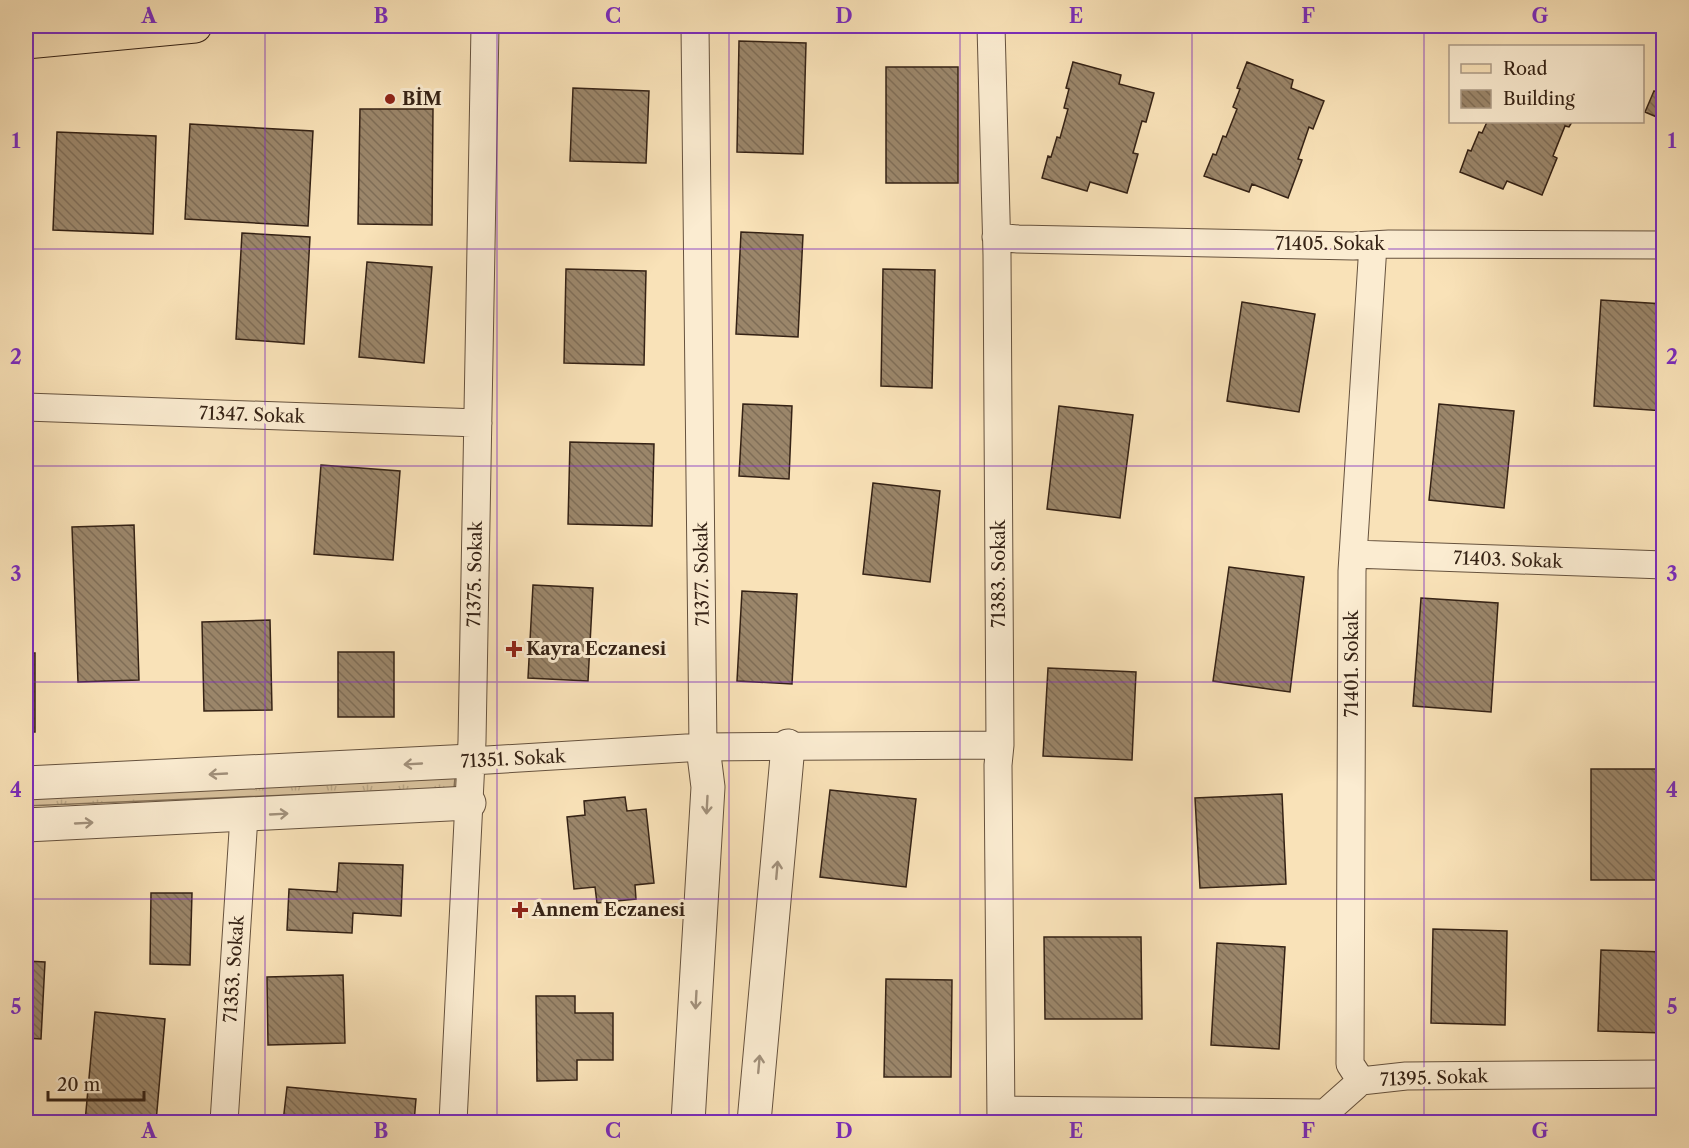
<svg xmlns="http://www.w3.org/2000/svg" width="1689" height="1148" font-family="'Libre Caslon Text',serif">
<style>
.grass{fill:url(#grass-tufts);stroke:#867258;stroke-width:1.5}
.building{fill:url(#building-back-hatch);stroke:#352215;stroke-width:1.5}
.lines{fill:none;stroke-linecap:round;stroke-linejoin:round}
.minor-casing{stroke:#66523e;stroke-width:29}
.tertiary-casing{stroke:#66523e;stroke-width:35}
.primary-casing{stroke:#352215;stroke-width:35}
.minor{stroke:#fbecd1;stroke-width:27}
.tertiary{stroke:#fbecd1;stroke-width:33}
.primary{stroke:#f9e2b8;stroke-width:33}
.oneway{stroke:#a2917c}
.grid{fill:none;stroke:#7b2cbf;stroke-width:1.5;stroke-opacity:0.55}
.poi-dot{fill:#8f2418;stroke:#fbecd1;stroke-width:2}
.labels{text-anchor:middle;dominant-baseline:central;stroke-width:6;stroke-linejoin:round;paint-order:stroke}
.poi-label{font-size:18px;font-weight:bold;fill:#352215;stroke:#fbecd1;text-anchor:start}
.street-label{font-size:18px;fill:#352215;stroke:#fbecd1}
.neatline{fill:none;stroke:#7b2cbf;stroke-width:2}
.grid-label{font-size:20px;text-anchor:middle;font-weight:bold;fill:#7b2cbf}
</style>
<defs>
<pattern id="grass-tufts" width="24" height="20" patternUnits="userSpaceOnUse" patternTransform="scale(1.5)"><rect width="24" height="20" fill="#d8c19c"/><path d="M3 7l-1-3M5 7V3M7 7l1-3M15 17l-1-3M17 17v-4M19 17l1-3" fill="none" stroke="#baa686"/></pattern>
<pattern id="building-back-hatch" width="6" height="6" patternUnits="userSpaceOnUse" patternTransform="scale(1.5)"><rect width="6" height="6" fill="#9b866a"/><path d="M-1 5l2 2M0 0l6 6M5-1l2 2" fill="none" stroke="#7f6d56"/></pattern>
</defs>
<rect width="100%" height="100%" fill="#f9e2b8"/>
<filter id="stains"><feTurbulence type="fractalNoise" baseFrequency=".00333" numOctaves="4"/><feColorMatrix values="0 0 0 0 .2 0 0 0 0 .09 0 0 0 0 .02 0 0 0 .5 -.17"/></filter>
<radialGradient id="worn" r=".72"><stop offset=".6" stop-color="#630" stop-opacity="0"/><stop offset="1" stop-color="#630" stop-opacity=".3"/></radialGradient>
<path class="grass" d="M455,778L454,788L26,806V799Z"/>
<path class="building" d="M739,41L806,43L803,154L737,152Z
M1073,62L1121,75L1119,84L1154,93L1146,122L1142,121L1133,153L1138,154L1127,193L1090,182L1087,191L1042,178L1048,156L1051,157L1057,137L1060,138L1068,109L1064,108L1069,89L1066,88Z
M1247,62L1293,80L1291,88L1324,101L1313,129L1309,127L1298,159L1302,160L1288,198L1252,184L1249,192L1204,176L1213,154L1216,155L1223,136L1226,137L1237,109L1233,107L1240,89L1237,88Z
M886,67H958V183H886Z
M1664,75V120L1645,112L1654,91L1657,92Z
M573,88L649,91L646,163L570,161Z
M360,109H433L432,225L358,224Z
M1487,122H1572L1569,127L1565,126L1553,156L1557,158L1542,195L1507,181L1503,189L1460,172L1468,150L1471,151L1479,132L1482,133Z
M190,124L313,131L308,226L185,219Z
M57,132L156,136L153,234L53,230Z
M741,232L803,235L798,337L736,334Z
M242,233L310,237L304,344L236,339Z
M367,262L432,267L424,363L359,357Z
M566,269L646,271L644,365L564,363Z
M883,269L935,270L932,388L881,386Z
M1601,300L1664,304V411L1594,406Z
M1242,302L1315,314L1299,412L1227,401Z
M743,404L792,406L789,479L739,476Z
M1439,404L1514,411L1504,508L1429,500Z
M1059,406L1133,415L1120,518L1047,509Z
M570,442L654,444L652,526L568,524Z
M321,465L400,471L393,560L314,554Z
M873,483L940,491L930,582L863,574Z
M134,525L139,680L78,682L72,527Z
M1229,567L1304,577L1290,692L1213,681Z
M533,585L593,588L588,681L528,678Z
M742,591L797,594L792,684L737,681Z
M1421,598L1498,603L1491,712L1413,706Z
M270,620L272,710L204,711L202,622Z
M338,652H394V717H338Z
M26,653H35V732H26Z
M1048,668L1136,672L1132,760L1043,756Z
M1591,769H1664V880H1591Z
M830,790L916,799L906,887L820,877Z
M1282,794L1286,884L1200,888L1195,798Z
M625,797L627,811L646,809L654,883L635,885L636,899L597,903L595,887L574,889L567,817L585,815L584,801Z
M339,863L403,865L401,916L353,913L352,933L287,930L289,889L337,892Z
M151,893H192L190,965L150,964Z
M1433,929L1507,931L1505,1025L1431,1023Z
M1044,937H1141L1142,1019H1045Z
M1217,943L1285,947L1279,1049L1211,1045Z
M1601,950L1664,952V1033L1598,1031Z
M26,961L45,962L41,1039L26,1038Z
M343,975L345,1043L268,1045L267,977Z
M886,979L952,980L951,1077H884Z
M536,996H575V1013H613V1060H577V1080L537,1081Z
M95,1012L165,1019L156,1122H85Z
M287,1087L416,1099L414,1122H283Z"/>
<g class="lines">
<defs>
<path id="minor" d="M695,26L703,747
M991,26L997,255L1000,745L998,765L1001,1122
M996,237L1018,239L1353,246L1389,244L1664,245
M26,407L478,423
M1353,554L1664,565
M471,761L703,747L1000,745
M1361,1081L1350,1064L1352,571L1373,245
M1001,1110L1325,1113L1361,1081L1406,1076L1664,1074
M224,1122L244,816
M453,1122L472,741L485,26"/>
<path id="tertiary" d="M26,783L471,761
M26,825L469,803
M688,1122L708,787L703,747
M754,1122L788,746"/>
<path id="primary" d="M26,42L195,26"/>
</defs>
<use href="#minor" class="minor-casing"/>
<use href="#tertiary" class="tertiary-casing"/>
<use href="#primary" class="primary-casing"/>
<use href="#minor" class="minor"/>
<use href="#tertiary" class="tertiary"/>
<use href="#primary" class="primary"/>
</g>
<defs><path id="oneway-shaft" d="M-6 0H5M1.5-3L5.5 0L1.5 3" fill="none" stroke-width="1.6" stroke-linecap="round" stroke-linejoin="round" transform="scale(1.5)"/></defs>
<g class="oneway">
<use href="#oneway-shaft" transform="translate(413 764) rotate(177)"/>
<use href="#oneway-shaft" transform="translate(218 774) rotate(177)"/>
<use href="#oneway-shaft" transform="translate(707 805) rotate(93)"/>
<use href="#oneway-shaft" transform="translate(279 814) rotate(-3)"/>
<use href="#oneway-shaft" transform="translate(84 823) rotate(-3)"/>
<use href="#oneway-shaft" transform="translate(777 870) rotate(-85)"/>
<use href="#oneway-shaft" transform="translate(696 1000) rotate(93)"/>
<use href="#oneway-shaft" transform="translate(759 1064) rotate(-85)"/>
</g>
<path class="grid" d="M265,26V1122M497,26V1122M729,26V1122M960,26V1122M1192,26V1122M1424,26V1122M26,249H1664M26,466H1664M26,682H1664M26,899H1664"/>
<g class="poi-dot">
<circle cx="390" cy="99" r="6"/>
<path d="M511 640h6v6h6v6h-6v6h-6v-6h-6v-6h6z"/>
<path d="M517 901h6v6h6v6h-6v6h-6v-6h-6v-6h6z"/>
</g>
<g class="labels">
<g class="poi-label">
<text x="402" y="99">BİM</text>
<text x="526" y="649">Kayra Eczanesi</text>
<text x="532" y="910">Annem Eczanesi</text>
</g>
<g class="street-label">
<text x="1330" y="244">71405. Sokak</text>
<text transform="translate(252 415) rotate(2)">71347. Sokak</text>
<text transform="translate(1508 560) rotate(2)">71403. Sokak</text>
<text transform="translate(475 574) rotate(-89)">71375. Sokak</text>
<text transform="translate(702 574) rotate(-91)">71377. Sokak</text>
<text transform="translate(999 574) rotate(-90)">71383. Sokak</text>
<text transform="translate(1352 664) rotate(-90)">71401. Sokak</text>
<text transform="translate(513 759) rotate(-3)">71351. Sokak</text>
<text transform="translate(234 969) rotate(-86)">71353. Sokak</text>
<text transform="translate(1434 1078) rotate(-2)">71395. Sokak</text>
</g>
</g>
<rect width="1689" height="1148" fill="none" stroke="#f9e2b8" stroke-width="66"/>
<rect x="1449" y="45" width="195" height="78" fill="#fbecd1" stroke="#ac9b86" stroke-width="1.5"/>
<rect x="1461" y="64" width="30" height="9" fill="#f9e2b8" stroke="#ac9b86" stroke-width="1.5"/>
<text x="1503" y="75" font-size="18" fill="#352215">Road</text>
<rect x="1461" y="90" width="30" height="18" fill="url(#building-back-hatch)" stroke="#ac9b86" stroke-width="1.5"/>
<text x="1503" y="105" font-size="18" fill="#352215">Building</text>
<path d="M48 1091v9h96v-9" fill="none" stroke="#352215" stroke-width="3"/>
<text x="57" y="1091" font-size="18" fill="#352215" stroke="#fbecd1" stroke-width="4.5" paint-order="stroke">20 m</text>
<rect x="33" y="33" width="1623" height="1082" class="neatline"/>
<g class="grid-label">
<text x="149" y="23">A</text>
<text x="381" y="23">B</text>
<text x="613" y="23">C</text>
<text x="844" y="23">D</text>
<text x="1076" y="23">E</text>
<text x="1308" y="23">F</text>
<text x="1540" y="23">G</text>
<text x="16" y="148">1</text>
<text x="1672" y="148">1</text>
<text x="16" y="364">2</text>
<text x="1672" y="364">2</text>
<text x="16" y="581">3</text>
<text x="1672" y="581">3</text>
<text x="16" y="797">4</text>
<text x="1672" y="797">4</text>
<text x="16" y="1014">5</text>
<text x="1672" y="1014">5</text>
<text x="149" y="1138">A</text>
<text x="381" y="1138">B</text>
<text x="613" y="1138">C</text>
<text x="844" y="1138">D</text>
<text x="1076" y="1138">E</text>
<text x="1308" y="1138">F</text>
<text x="1540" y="1138">G</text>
</g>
<rect width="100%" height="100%" filter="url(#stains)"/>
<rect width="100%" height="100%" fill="url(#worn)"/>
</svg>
